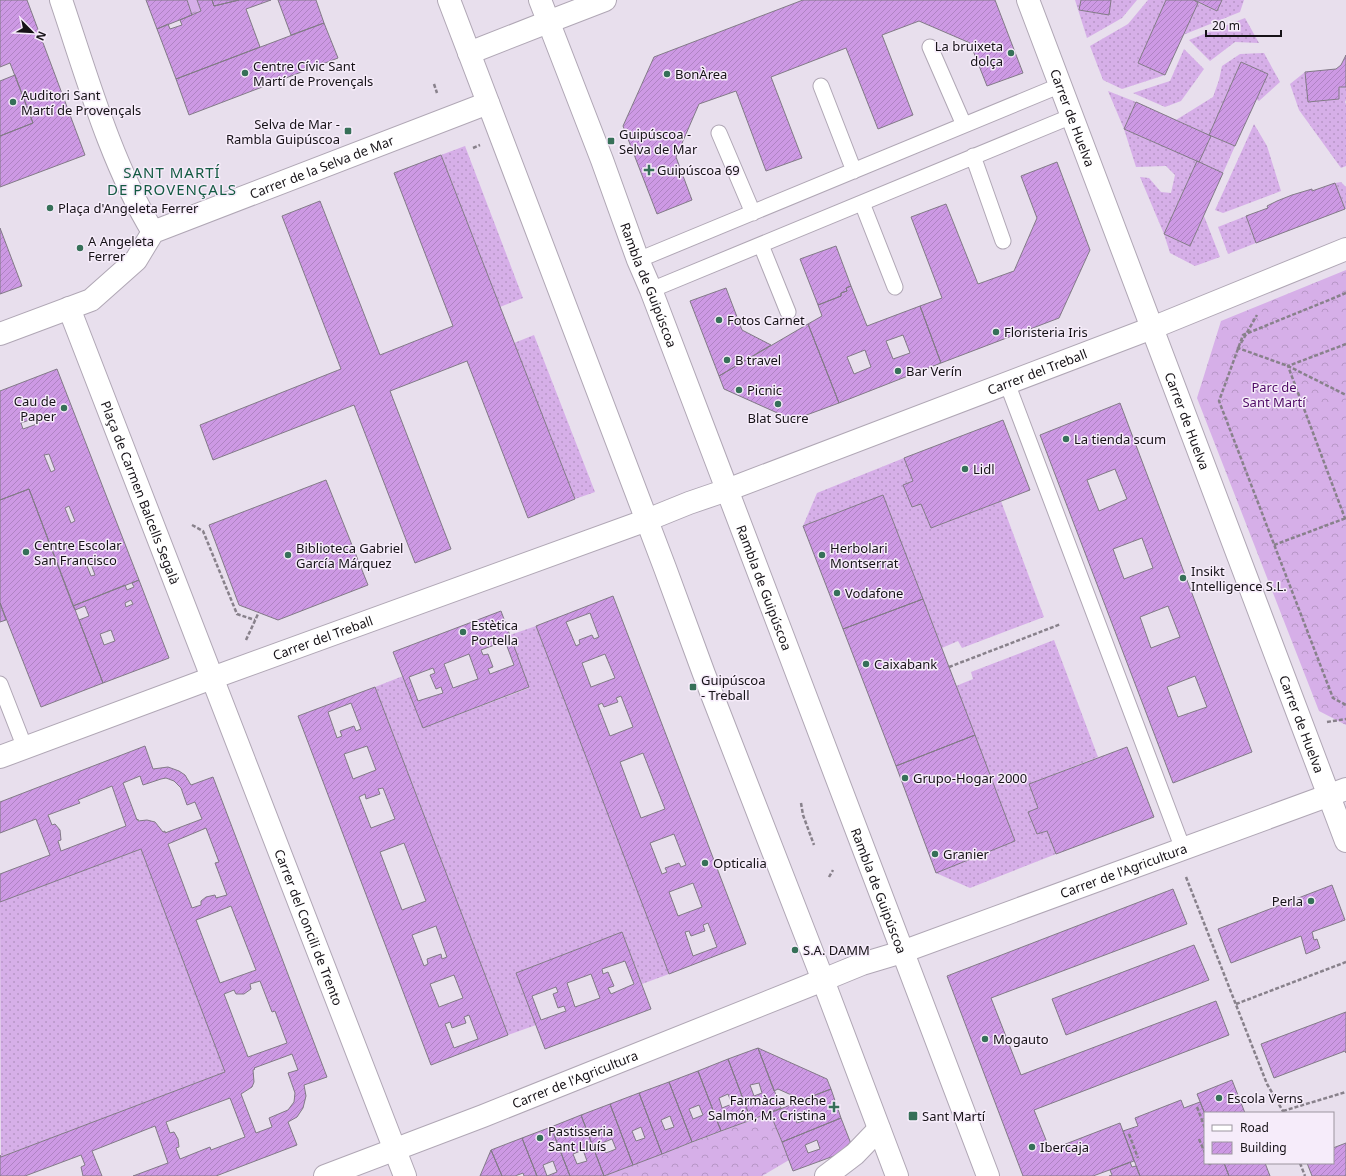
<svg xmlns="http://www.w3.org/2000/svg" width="1346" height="1176" font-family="'Noto Sans',sans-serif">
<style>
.grass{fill:url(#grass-dots)}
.forest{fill:url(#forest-crowns)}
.building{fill:url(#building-hatch);stroke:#827a87;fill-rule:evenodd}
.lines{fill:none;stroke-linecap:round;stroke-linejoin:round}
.service-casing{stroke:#b0a7b5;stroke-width:17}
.pedestrian-casing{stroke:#b0a7b5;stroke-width:24}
.minor-casing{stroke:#b0a7b5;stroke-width:24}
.tertiary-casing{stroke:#b0a7b5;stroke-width:24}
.path{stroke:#88818b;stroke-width:2.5;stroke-dasharray:4 2;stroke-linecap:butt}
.service{stroke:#fff;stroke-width:15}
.pedestrian{stroke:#fff;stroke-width:22}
.minor{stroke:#fff;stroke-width:22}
.tertiary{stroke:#fff;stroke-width:22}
.poi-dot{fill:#367058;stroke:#f6ecfa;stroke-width:1.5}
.labels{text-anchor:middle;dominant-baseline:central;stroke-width:3;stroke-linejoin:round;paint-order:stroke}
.poi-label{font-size:13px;fill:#161217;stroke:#f6ecfa;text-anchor:start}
.street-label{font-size:13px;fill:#161217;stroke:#f6ecfa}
.park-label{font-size:13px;fill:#4f0a66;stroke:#f6ecfa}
.quarter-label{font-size:15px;letter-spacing:1px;fill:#135a42;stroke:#f6ecfa}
</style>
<defs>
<pattern id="grass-dots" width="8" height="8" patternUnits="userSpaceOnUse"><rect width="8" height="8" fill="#d6afe8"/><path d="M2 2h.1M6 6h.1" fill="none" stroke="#b796c6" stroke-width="1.8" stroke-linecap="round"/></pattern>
<pattern id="forest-crowns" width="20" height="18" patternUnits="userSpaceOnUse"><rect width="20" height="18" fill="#d6afe8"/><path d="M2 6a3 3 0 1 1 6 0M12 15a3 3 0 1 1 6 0" fill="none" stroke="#b796c6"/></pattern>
<pattern id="building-hatch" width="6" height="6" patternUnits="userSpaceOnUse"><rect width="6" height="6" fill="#cd99e4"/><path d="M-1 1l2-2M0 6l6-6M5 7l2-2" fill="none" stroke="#af83c3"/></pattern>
</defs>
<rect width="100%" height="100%" fill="#e8dfed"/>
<path class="grass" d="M1075,0H1081L1079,10L1108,15L1111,0H1137L1122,18L1087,38Z
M1148,0H1166L1138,63L1165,75L1122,89L1103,80L1090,46L1128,24Z
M1222,0H1244L1240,12L1183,35L1198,3L1217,11Z
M1245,18L1259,43L1235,42L1210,61L1189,40Z
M1184,49L1204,69L1181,101L1165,107L1133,93L1170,81Z
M1264,53L1280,82L1259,101L1256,99L1267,74L1241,62L1209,135L1176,120L1213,97L1219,80L1222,66L1240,54Z
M1305,72L1309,102L1339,99V87H1346V100L1345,102L1346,104V166L1341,168L1299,110L1290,84Z
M1108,91L1136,102L1124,129L1197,161L1164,234L1190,246L1204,216L1220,257L1195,266L1170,253L1164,234L1140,177L1149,178L1161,192L1171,193L1175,175L1166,166L1136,167L1124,129Z
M1254,124L1267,146L1281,191L1223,213L1215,210Z
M1211,136L1235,146L1223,173L1199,162Z
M465,146L523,298L500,307L441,155Z
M1341,182L1346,187V209H1345L1335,183Z
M1246,216L1256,243L1228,254L1218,227Z
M534,335L595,492L575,499L514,343Z
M904,458L913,481L903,485L912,507L921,504L931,528L1001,501L1044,617L962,648L958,641L942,648L883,496L803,526L817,493Z
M536,626L669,974L642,984L622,932L516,973L536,1025L508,1035L375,687L403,676L423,728L529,688L510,635Z
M1054,640L1098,757L1029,784L1038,808L1028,812L1037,834L1047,831L1056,854L970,888L936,873L1015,841L956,686L973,679L971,672Z
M141,849L225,1072L1,1157L0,902Z"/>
<path class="forest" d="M187,0H197L201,11L192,15Z
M1346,270V725L1319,711L1197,398L1221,321Z
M770,1113L789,1160L762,1176H604Z"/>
<path class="building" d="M0,0H27L85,155L0,187V136L33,123L10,63L0,67Z
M146,0H187L192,15L157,29Z
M197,0H212L214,6L239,0H271L246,9L260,47L176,79L157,29L168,24L170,29L182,25L180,20L201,11Z
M212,0H239L214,6Z
M278,0H316L324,23L291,35Z
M803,0H995L1023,73L987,86L970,43L919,21L882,35L913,115L878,129L846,48L771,77L802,158L766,171L736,91L699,104L676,157L692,200L657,214L623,126L654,57Z
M1081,0H1111L1109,15L1079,10Z
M1166,0H1194L1198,3L1165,75L1138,63Z
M1194,0H1222L1217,11Z
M324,23L338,58L189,115L176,79Z
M1346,55V87H1339V99L1308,102L1305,72L1336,69L1341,65Z
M1241,62L1268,74L1235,146L1209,135Z
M15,75L33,123L0,136V81Z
M1136,102L1211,136L1199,162L1124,129Z
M441,155L575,499L528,518L467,361L390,391L451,549L415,563L354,405L213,460L200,425L341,369L282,216L320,201L380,355L453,326L394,173Z
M1197,161L1223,173L1190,246L1164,234Z
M1057,162L1090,250L1059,318L941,363L920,306L942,298L911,217L946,204L978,284L1014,271L1037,218L1021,176Z
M1335,183L1345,209L1256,243L1246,216L1268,208L1267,206L1277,201L1292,195L1312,189V191Z
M0,228L22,286L0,294Z
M836,246L851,286L846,288L847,291L841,293V296L818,305L800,259Z
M851,286L867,326L920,306L941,363L839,403L808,324L822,316L818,305L841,296V293L847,291L846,288ZM903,335L910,353L893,359L886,341ZM865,350L871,367L854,374L847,357Z
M726,288L742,330L771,345L719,376L690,301Z
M808,324L839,403L793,420L724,389L719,376Z
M57,369L139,580L73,606L29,489L0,500V391ZM35,418L37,424L23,429L21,423ZM49,454L55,470L51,472L44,455ZM69,506L75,521L71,523L65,508ZM89,559L95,575L91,576L85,561Z
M1120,403L1252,752L1173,783L1040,435ZM1115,469L1127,499L1099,511L1087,480ZM1142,538L1153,568L1124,579L1113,549ZM1168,606L1180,637L1151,648L1140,617ZM1195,676L1207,707L1178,717L1167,687Z
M1003,420L1030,490L931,528L921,504L912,507L903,485L913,481L904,458Z
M326,480L368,585L278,620L239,605L209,525Z
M29,489L103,683L41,707L0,603V500Z
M883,495L923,599L843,629L803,526Z
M139,580L169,658L103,683L79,620L89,616L85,606L75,610L73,606L125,585L127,590L134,587L132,583ZM131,600L133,604L126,607L125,603ZM111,630L115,641L104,645L100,634Z
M613,596L746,944L669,974L536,626ZM590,613L599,637L594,639L592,635L579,640L580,644L576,646L566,622ZM605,654L615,678L591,687L582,663ZM621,696L633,727L610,736L598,705L602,703L604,707L618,702L616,698ZM643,753L665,809L641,818L620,762ZM674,834L686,865L681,867L679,863L665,868L667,872L662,874L650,843ZM693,883L702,907L678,916L669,892ZM708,923L717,947L693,956L685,932L689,931L691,936L705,931L703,925Z
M923,599L975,735L896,766L843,629Z
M0,603L6,620L0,622Z
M501,611L529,687L423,728L393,652ZM505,641L514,665L490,674L488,669L493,667L488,654L483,655L481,650ZM469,654L478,679L453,688L444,664ZM433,668L435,673L430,675L436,689L441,687L443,693L418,701L409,677Z
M375,687L508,1035L431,1065L298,716ZM351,703L361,729L356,731L354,726L340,731L342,736L337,738L328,712ZM367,746L376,770L353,779L344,754ZM383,788L395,819L371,828L359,797L365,794L366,799L380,794L378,789ZM404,843L426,901L402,910L380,852ZM436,926L447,957L442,959L441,954L427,959L428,964L424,966L412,935ZM454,975L463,998L439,1007L430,984ZM469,1015L478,1039L454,1048L445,1024L450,1022L452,1028L466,1023L464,1017Z
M975,735L1015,841L936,873L896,766Z
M145,746L153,769L168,767L179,771L185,775L191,785L213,777L327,1077L304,1085L306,1096L303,1108L297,1117L288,1122L297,1145L216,1176H133L168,1163L155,1126L92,1151L102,1176H83L81,1167L85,1165L81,1155L25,1176H0V1155L1,1157L225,1072L141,849L0,902V874L50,855L36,819L0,833V802ZM140,776L143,785L161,779L166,778L174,781L181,788L187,805L195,802L202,819L165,833V831L163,832L155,822L147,820L138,821V819L137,820L123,783ZM112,786L126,826L61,851L58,841L61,840L60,830L55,824L52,825L48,815L80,803L78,800ZM206,828L219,862L215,863L227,895L216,898L215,895L206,897L201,901V905L192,908L168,844ZM231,906L256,970L220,983L196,920ZM260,981L272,1012L275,1011L287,1043L248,1057L224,994L234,990L236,994H244L251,989L250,984ZM292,1054L298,1070L288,1073L295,1093L294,1102L288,1110L269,1118L272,1127L256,1133L241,1094L252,1087L254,1082L253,1070L255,1069L254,1068ZM230,1098L245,1137L211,1150L210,1147L180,1159L176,1148L179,1147L178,1139L174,1132L170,1133L166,1122Z
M1127,747L1154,817L1056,854L1047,831L1037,834L1028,812L1038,808L1029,784Z
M1332,885L1345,920L1312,932L1314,940L1317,939L1320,948L1306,954L1301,936L1231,963L1218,929Z
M1173,889L1187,924L991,998L1021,1075L1216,1001L1229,1035L1034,1110L1050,1150L1120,1123L1134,1161L1093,1176H1023L947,976Z
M622,932L651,1009L545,1049L516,973ZM625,961L634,984L611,994L608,988L614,986L608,972L603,974L602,969ZM591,974L600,998L575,1007L567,983ZM556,987L558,992L553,994L558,1008L564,1006L566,1011L541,1020L532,996Z
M1194,945L1209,980L1066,1035L1052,999Z
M1346,1012V1053L1345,1051L1274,1078L1261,1044Z
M758,1048L781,1108L751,1120L728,1059ZM759,1083L762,1093L754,1096L750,1085Z
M758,1048L827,1079L831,1089L799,1101L798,1098L778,1089L774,1091Z
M728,1059L751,1120L721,1131L698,1071ZM728,1094L732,1104L722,1108L719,1098Z
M698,1071L721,1131L692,1142L669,1082ZM699,1105L703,1115L693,1119L689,1109Z
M1232,1080L1245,1113H1205V1114L1197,1094Z
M669,1082L692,1142L662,1154L639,1093ZM670,1116L674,1127L665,1130L661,1120Z
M831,1089L841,1118L782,1142L770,1113ZM805,1111L809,1119L797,1123L794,1115Z
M639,1093L662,1154L633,1165L610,1104ZM641,1127L645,1138L636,1141L632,1131Z
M1181,1100L1184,1108L1200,1102L1205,1114V1163H1224L1229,1176H1140L1123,1131L1138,1126L1135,1118Z
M610,1104L633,1165L604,1176L581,1115ZM612,1139L616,1149L606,1153L602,1143Z
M581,1115L604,1176H570L551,1127ZM583,1150L587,1161L577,1164L573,1154Z
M841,1118L853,1149L793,1171L782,1142ZM817,1140L820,1149L808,1153L805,1145Z
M551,1127L570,1176H537L522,1138ZM553,1161L557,1172L547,1176L543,1165Z
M522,1138L537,1176H524L523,1173L515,1176H502L491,1150Z
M1346,1143V1176H1312L1307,1163H1333V1148Z
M491,1150L502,1176H480Z
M1130,1162L1132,1167L1136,1166L1140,1176H1109L1112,1175L1110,1170Z
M1224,1163H1265L1270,1176H1229Z"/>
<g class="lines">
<defs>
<path id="service" d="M930,47L964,125
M821,86L854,171
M719,133L753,213
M973,156L1003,241
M862,203L895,287
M761,245L788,312
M638,260L1061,85
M651,290L1072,116
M1007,383L1183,849
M0,684L25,748"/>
<path id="pedestrian" d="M826,1176L855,1154L879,1129"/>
<g id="minor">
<path d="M61,0C87,77 111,163 153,232"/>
<path id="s1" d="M1028,0L1346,841"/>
<path d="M548,22L605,0"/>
<path id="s2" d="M69,308L405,1176"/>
<path id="s3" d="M0,334L91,300L136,260L153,232L488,103"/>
<path id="s4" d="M727,490L1152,328L1346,249"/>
<path id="s5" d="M0,757L212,678L647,520"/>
<path id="s6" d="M902,952L1346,789"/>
<path id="s7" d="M325,1176L483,1116L823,980"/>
</g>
<g id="tertiary">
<path d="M449,0L665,568L704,674L823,980L897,1176"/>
<path id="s8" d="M540,0L602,160L638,260L651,290C764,585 874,881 988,1176"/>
<path d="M469,53L548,22"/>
<path d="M647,520L689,503L727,490"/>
<path d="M823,980L862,964L902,952"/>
</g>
</defs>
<use href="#service" class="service-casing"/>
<use href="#pedestrian" class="pedestrian-casing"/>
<use href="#minor" class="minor-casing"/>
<use href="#tertiary" class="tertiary-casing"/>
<path class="path" d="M434,84L437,93
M473,148L480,145
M1346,293L1243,335L1219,401L1333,698L1346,705
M1241,343L1257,315
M1346,344L1288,366L1346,521
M1239,347L1238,348L1288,366L1346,395
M192,525L203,531L237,614L255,620
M1274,545L1346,518
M246,640L258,614
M949,667L1061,624
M1327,722L1346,719
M801,803L803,815L814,845
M829,877L833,870
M1186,877L1267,1084L1284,1113
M1236,1004L1346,962
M1197,1107L1205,1128
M1283,1111L1346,1092
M1129,1134L1138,1158
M1199,1139L1205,1153
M1209,1163L1210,1165
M1300,1163L1305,1176"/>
<use href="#service" class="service"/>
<use href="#pedestrian" class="pedestrian"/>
<use href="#minor" class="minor"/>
<use href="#tertiary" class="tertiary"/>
</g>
<g class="poi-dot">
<circle cx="1011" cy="53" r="4"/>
<circle cx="245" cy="73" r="4"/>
<circle cx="667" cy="74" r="4"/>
<circle cx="13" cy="102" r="4"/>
<rect x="344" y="127" width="8" height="8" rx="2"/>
<rect x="607" y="137" width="8" height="8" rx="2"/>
<path d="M647 164h4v4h4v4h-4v4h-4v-4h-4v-4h4z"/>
<circle cx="50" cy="208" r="4"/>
<circle cx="80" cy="248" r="4"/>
<circle cx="719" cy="320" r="4"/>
<circle cx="996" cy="332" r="4"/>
<circle cx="727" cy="360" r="4"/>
<circle cx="898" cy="371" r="4"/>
<circle cx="739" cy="390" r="4"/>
<circle cx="778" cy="404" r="4"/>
<circle cx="64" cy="408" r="4"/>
<circle cx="1066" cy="439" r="4"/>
<circle cx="965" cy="469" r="4"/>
<circle cx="26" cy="552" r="4"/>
<circle cx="288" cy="555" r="4"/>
<circle cx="822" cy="555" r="4"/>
<circle cx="1183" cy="578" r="4"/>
<circle cx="837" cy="593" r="4"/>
<circle cx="463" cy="632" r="4"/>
<circle cx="866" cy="664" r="4"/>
<rect x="689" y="683" width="8" height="8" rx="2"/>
<circle cx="905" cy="778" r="4"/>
<circle cx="935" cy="854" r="4"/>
<circle cx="705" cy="863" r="4"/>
<circle cx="1311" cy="901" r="4"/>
<circle cx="795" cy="950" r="4"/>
<circle cx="985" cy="1039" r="4"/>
<circle cx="1219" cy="1098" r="4"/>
<path d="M832 1101h4v4h4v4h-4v4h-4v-4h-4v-4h4z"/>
<rect x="908" y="1111" width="10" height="10" rx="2"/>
<circle cx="540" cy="1138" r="4"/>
<circle cx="1032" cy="1147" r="4"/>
</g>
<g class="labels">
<g class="poi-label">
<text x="1003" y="46" text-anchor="end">La bruixeta<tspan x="1003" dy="15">dolça</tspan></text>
<text x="253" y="66">Centre Cívic Sant<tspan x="253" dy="15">Martí de Provençals</tspan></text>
<text x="675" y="74">BonÀrea</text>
<text x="21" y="95">Auditori Sant<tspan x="21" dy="15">Martí de Provençals</tspan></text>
<text x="340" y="124" text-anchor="end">Selva de Mar -<tspan x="340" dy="15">Rambla Guipúscoa</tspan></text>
<text x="619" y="134">Guipúscoa -<tspan x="619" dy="15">Selva de Mar</tspan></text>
<text x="657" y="170">Guipúscoa 69</text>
<text x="58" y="208">Plaça d'Angeleta Ferrer</text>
<text x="88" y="241">A Angeleta<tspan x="88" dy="15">Ferrer</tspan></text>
<text x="727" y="320">Fotos Carnet</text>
<text x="1004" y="332">Floristeria Iris</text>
<text x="735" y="360">B travel</text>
<text x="906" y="371">Bar Verín</text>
<text x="747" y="390">Picnic</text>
<text x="56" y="401" text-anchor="end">Cau de<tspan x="56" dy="15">Paper</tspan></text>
<text x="778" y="418" text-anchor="middle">Blat Sucre</text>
<text x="1074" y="439">La tienda scum</text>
<text x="973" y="469">Lidl</text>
<text x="34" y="545">Centre Escolar<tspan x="34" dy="15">San Francisco</tspan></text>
<text x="296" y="548">Biblioteca Gabriel<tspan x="296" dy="15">García Márquez</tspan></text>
<text x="830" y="548">Herbolari<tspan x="830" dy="15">Montserrat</tspan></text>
<text x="1191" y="571">Insikt<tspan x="1191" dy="15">Intelligence S.L.</tspan></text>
<text x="845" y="593">Vodafone</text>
<text x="471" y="625">Estètica<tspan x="471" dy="15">Portella</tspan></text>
<text x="874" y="664">Caixabank</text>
<text x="701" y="680">Guipúscoa<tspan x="701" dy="15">- Treball</tspan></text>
<text x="913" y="778">Grupo-Hogar 2000</text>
<text x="943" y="854">Granier</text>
<text x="713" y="863">Opticalia</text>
<text x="1303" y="901" text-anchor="end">Perla</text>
<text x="803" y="950">S.A. DAMM</text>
<text x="993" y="1039">Mogauto</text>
<text x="1227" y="1098">Escola Verns</text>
<text x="826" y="1100" text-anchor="end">Farmàcia Reche<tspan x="826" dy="15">Salmón, M. Cristina</tspan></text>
<text x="922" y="1116">Sant Martí</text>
<text x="548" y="1131">Pastisseria<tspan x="548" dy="15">Sant Lluís</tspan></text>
<text x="1040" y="1147">Ibercaja</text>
</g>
<g class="street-label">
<text stroke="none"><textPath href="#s1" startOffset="126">Carrer de Huelva</textPath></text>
<text stroke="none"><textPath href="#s3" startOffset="371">Carrer de la Selva de Mar</textPath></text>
<text stroke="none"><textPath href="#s8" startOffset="305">Rambla de Guipúscoa</textPath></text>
<text stroke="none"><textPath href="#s4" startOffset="332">Carrer del Treball</textPath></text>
<text stroke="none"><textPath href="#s1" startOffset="450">Carrer de Huelva</textPath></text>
<text stroke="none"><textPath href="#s2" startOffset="198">Plaça de Carmen Balcells Segalà</textPath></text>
<text stroke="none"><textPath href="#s8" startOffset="629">Rambla de Guipúscoa</textPath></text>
<text stroke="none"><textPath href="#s5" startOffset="344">Carrer del Treball</textPath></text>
<text stroke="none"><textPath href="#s1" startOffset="774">Carrer de Huelva</textPath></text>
<text stroke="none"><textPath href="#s6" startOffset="236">Carrer de l'Agricultura</textPath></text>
<text stroke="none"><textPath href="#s8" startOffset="953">Rambla de Guipúscoa</textPath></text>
<text stroke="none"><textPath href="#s2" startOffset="664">Carrer del Concili de Trento</textPath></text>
<text stroke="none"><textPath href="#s7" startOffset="268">Carrer de l'Agricultura</textPath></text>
</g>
<g class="park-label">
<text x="1274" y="387">Parc de<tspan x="1274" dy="15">Sant Martí</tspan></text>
</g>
<g class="quarter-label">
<text x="172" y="172">SANT MARTÍ<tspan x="172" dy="17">DE PROVENÇALS</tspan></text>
</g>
</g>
<rect x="1204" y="1112" width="130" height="52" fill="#f6ecfa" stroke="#9c959f"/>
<rect x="1212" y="1125" width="20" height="6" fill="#ffffff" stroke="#9c959f"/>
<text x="1240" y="1132" font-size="12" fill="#161217">Road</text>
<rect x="1212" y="1142" width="20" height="12" fill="url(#building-hatch)" stroke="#9c959f"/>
<text x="1240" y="1152" font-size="12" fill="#161217">Building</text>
<g transform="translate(32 32) rotate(114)" stroke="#f6ecfa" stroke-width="3" paint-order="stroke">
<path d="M0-3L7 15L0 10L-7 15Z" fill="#161217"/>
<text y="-6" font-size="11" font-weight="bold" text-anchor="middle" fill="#161217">N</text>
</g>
<path d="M1206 30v6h75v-6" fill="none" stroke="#161217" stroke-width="2"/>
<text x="1212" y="30" font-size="12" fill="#161217" stroke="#f6ecfa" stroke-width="3" paint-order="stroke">20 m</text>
</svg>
